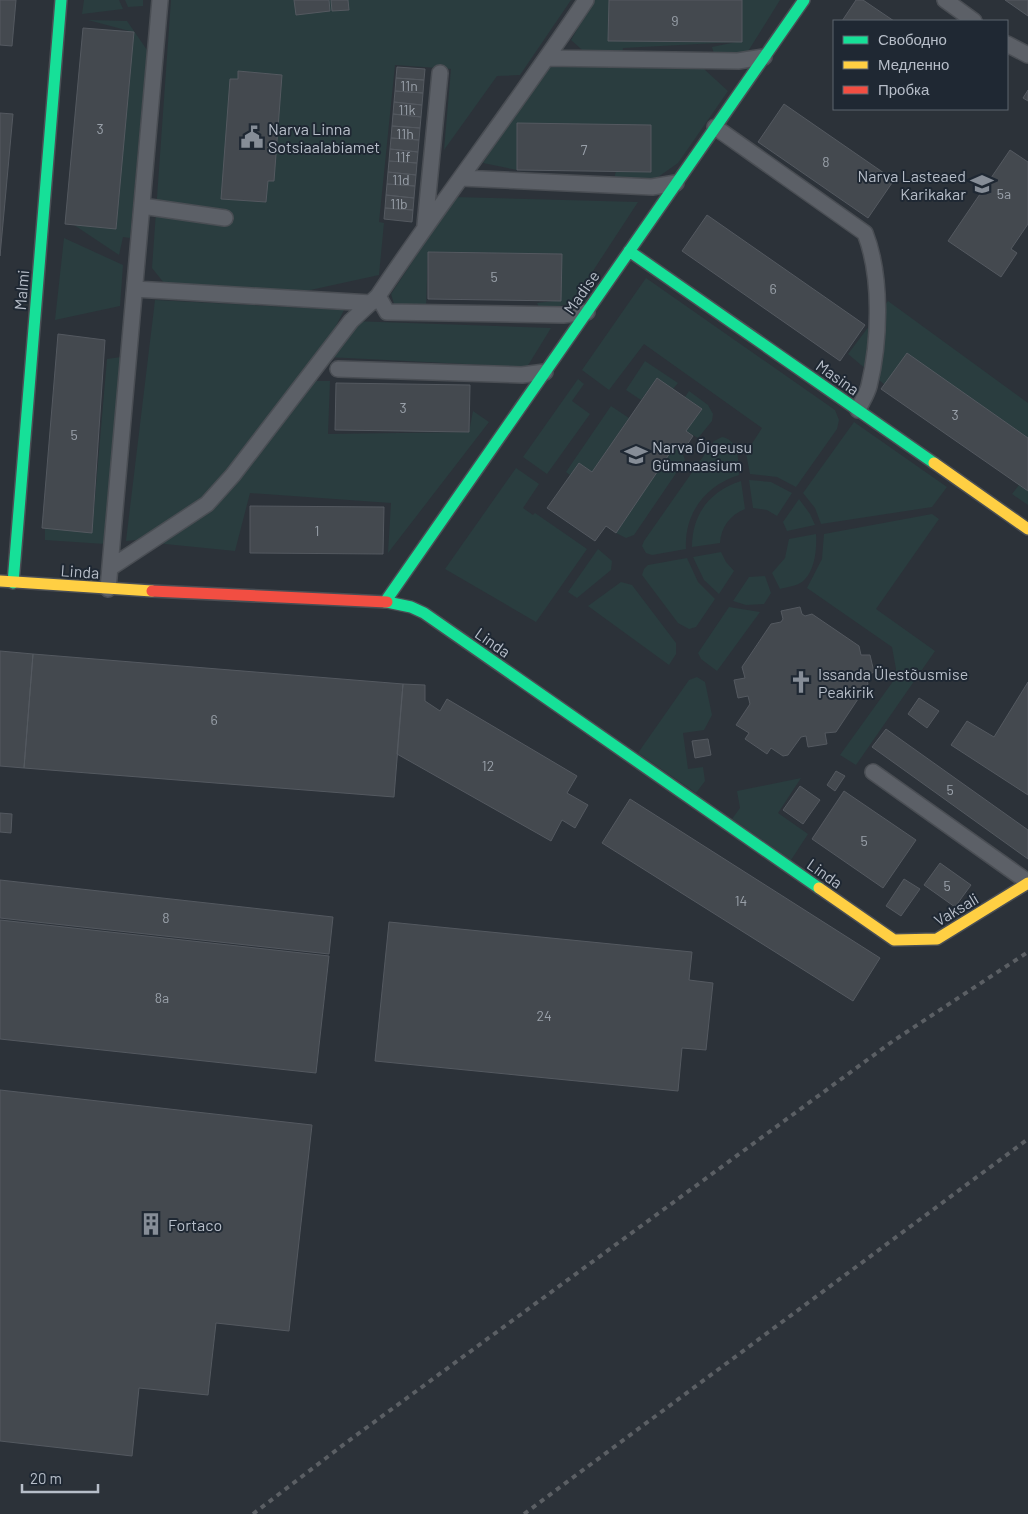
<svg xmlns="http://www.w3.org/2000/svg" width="1028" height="1514" font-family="Barlow,sans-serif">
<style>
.green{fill:#2a3d3f}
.building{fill:#44494f;stroke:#545960}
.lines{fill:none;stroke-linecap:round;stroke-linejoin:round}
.lane-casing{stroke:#4a4e54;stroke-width:18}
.fast-casing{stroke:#4a4e54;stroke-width:14}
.slow-casing{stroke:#4a4e54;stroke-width:14}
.jam-casing{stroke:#4a4e54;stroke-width:14}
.lane{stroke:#5c6067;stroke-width:15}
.fast{stroke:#16e098;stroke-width:11}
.slow{stroke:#ffcf43;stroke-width:11}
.jam{stroke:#f24e42;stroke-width:11}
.rail{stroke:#5b5f64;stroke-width:4;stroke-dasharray:5 5;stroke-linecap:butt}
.labels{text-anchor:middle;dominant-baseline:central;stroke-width:4;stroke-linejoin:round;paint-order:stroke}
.number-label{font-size:14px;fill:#9aa1aa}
.poi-label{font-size:16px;fill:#b7bec9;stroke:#1f2833;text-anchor:start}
.street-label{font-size:16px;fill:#b7bec9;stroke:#1f2833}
</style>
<rect width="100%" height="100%" fill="#2c3239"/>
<path class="green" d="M84,0H119L123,9L82,14Z
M125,0H143V6L128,7Z
M171,0H571L520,75L497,76L444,150L451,69L395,65L379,222L384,223L379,275L292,294L218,286L164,283L152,268Z
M594,0H780L747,53L714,54L712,47L736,42L623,48L622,56H589L571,40Z
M88,20L127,21L147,50L130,238L123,237L119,255L74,225L116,228L133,32Z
M545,66L704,69L728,91L678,163L651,182L614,179L616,171H650L651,127H518L517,170L483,163Z
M455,197L638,202L572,303L541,311L537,303L561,300V254L428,252L426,308L395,307L391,294Z
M64,238L123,265L120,306L55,320Z
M646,278L835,410L839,420L837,429L796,487L777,477L750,474L746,453L762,428L644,344L609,390L582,370Z
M155,300L344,310L332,334L308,364L252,443L205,495L146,539L126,541Z
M888,301L1028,403V438L907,354L885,385L848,354Z
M351,321L551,328L527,367L327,357Z
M121,357L105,544L45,540V528L92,532L107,359Z
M645,361L678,383L673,389L657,378L641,400L626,390Z
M578,379L584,384L572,401L590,414L547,474L523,457Z
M306,381H330L328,434L469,432L473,411L489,422L388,553L391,503L250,493L235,551L155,543L207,504Z
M689,391L708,405L713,414L712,421L698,438L686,431L702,409L685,397Z
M611,406L629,418L592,472L579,463L570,475L566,472Z
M854,422L947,487L932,507L821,524L815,508L803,493Z
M722,437C740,440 738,461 739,475C706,485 684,513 686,549L652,555L646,553L642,546L644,541L714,441Z
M674,447L682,452L685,460L634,535L626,538L616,533Z
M516,468L539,484L523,508L533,515L535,513L587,549L536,622L445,569Z
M749,480L771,482L792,493L777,516L767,510L753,508Z
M741,481L745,509C730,515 721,527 720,543L692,547C692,514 710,491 741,481Z
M1019,485L1028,491V505L1012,494Z
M799,499L810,514L815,525L787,531L783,522Z
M932,514L939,519L876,609L935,651L856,765L840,755L894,680L896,669L892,647L807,588L822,559L824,534Z
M816,534C817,549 815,572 802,582C797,586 786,587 780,589L772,573L785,558L789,539Z
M598,549L612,561L611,570L577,598L568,592Z
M721,552L726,562L734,571L719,594L704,580L693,557Z
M687,558L698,582L715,599L696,627L689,629L678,623L642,575L644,569L648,565Z
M765,576L771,593L764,604L746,605L733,601L749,577Z
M621,582L632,585L676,643V654L669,665L588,606Z
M729,607L760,612L717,671L701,659L698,653Z
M697,677L705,682L712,715L704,730L683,733L688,769L703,767L705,781L696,793L638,753L689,680Z
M801,778L778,813L808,834L791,860L732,819L740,808L737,791Z"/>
<path class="building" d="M0,0H16L12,46L0,45Z
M294,0H329L330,11L296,15Z
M331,0H348L349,10L332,11Z
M609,0H742V42L608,41Z
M856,0H863L894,21H842Z
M1005,0H1028V16Z
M83,28L134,32L116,229L65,224Z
M397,67L425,69L424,80L396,78Z
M238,71L282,75L274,181H268L266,202L221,199L230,79H238Z
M396,78L424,80L423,93L395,91Z
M1028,90V101L1023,98Z
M395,91L423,93L422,105L394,102Z
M394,102L422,105L421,117L393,114Z
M784,104L894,180L868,218L758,142Z
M0,113L13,114L0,256Z
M393,114L421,117L420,128L392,126Z
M517,123L651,125V172L517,170Z
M392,126L420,128L419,140L391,138Z
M391,138L419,140L418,152L390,149Z
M390,149L418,152L417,163L389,161Z
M1010,150L1028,162V224L1011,249L1017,253L1001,277L948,241Z
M389,161L417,163L416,175L388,172Z
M388,172L416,175L415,186L387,184Z
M387,184L415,186L414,198L386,195Z
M386,195L414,198L413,210L385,208Z
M385,208L413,210L412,222L384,219Z
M707,215L865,325L840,361L682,251Z
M428,252L562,254L561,301L428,299Z
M58,334L105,340L92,533L42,528Z
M907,353L1028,438V491L881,389Z
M657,378L702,409L686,431L693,436L682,452L674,447L616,533L606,526L595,541L547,508L579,463L592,472Z
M336,383L470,385L469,432L335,430Z
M250,506L384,507L383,554L250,553Z
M800,607L802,614L805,616L812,614L859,646L861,655H870L874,672L866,676L868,684L836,732L825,733L827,744L808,747L806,736L801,737L788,755L783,756L771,748L767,754L745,739L749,733L736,725L750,704L748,696L738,698L734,680L745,678L742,667L771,624L781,622L783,619L781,611Z
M0,651L33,654L24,768L0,766Z
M33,654L403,684L394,797L24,768Z
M1028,682V795L951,745L967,721L994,737Z
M403,684L425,685V701L440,711L447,699L577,776L567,793L588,805L575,828L562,820L551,841L397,754Z
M919,698L939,711L927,728L908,714Z
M886,729L1028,830V859L872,747Z
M708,739L711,755L695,758L692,741Z
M836,771L845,776L835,791L827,785Z
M800,786L820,800L803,824L783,810Z
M844,791L916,840L883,888L812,839Z
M630,799L880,958L853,1001L602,843Z
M0,813L12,814L11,833L0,832Z
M940,863L971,885L955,907L924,885Z
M904,879L920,889L901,916L886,906Z
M0,880L333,917L329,954L0,918Z
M0,920L329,956L316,1073L0,1039Z
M389,922L692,952L689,980L713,983L706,1050L682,1048L678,1091L375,1061Z
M0,1090L312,1125L289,1331L216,1323L208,1395L139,1388L132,1456L0,1441Z"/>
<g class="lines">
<defs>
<path id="lane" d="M586,0C519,101 445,196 378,296L387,312L563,315L587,312
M945,0L974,21
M1007,44L1028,55
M547,58L738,61L764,57
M715,127L865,233C882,276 880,341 869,386C867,394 861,403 858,410
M461,178L652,187L676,183
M142,206L225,218
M425,225L440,73
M135,289L371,303
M338,369L522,375L545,372
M110,568L207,504L233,475L351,321L378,296
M108,589L160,0
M873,772L1028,882"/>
<path id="fast" d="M629,251L934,463
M13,583L61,0
M385,602L804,0
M387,602L411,607L424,613L819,888"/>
<path id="slow" d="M934,463L1028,529
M0,581L152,591
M819,888L894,940L937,939L1028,883"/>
<path id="jam" d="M152,591L387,602"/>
</defs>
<use href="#lane" class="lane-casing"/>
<use href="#fast" class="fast-casing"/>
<use href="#slow" class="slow-casing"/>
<use href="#jam" class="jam-casing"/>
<use href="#lane" class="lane"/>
<use href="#fast" class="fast"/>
<use href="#slow" class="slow"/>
<use href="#jam" class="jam"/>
<path class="rail" d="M253,1514L347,1442L893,1041L1028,952
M524,1514L1028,1139"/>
</g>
<defs>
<symbol id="civic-bare" viewBox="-9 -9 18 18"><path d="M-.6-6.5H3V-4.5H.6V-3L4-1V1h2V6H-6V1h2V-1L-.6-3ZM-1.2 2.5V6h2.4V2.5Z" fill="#868d97" stroke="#1f2833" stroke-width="2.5" paint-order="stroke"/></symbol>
<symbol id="school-bare" viewBox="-9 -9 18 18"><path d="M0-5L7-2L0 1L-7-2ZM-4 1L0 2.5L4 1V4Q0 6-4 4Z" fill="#868d97" stroke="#1f2833" stroke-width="2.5" paint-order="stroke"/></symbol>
<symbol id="church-bare" viewBox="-9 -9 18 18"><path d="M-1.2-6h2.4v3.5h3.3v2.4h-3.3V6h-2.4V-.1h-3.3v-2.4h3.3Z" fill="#868d97" stroke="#1f2833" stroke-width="2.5" paint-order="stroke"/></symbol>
<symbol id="building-bare" viewBox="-9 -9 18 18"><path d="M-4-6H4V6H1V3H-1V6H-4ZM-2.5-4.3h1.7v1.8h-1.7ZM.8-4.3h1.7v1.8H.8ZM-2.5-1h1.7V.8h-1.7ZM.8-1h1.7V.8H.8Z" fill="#868d97" stroke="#1f2833" stroke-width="2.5" paint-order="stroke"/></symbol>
</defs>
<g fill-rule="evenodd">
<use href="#civic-bare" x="236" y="121" width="32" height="32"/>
<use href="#school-bare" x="966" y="168" width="32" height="32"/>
<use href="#school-bare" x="620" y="439" width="32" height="32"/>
<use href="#church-bare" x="785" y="666" width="32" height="32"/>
<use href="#building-bare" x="135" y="1208" width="32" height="32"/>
</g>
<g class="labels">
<g class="number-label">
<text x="675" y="20">9</text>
<text x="409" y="85">11n</text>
<text x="407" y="109">11k</text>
<text x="100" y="128">3</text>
<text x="405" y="133">11h</text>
<text x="584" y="149">7</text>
<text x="403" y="156">11f</text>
<text x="826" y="161">8</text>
<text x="401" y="179">11d</text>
<text x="1004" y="193">5a</text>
<text x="399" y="203">11b</text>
<text x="494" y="276">5</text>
<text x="773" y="288">6</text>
<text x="403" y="407">3</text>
<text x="955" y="414">3</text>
<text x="74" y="434">5</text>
<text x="317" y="530">1</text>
<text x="214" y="719">6</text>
<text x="488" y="765">12</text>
<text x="950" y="789">5</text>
<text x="864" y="840">5</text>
<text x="947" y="885">5</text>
<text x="741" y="900">14</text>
<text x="166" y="917">8</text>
<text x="162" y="997">8a</text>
<text x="544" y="1015">24</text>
</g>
<g class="poi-label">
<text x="268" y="128">Narva Linna<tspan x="268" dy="18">Sotsiaalabiamet</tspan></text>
<text x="966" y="175" text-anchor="end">Narva Lasteaed<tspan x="966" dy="18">Karikakar</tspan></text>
<text x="652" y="446">Narva Õigeusu<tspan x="652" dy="18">Gümnaasium</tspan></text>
<text x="818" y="673">Issanda Ülestõusmise<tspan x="818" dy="18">Peakirik</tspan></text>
<text x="168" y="1224">Fortaco</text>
</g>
<g class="street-label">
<text transform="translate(21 290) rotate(-85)">Malmi</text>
<text transform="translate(581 292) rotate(-55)">Madise</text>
<text transform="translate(838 377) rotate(35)">Masina</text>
<text transform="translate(80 571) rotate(4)">Linda</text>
<text transform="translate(493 642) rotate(35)">Linda</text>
<text transform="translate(825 873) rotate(35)">Linda</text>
<text transform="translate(956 909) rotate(-31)">Vaksali</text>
</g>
</g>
<rect x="833" y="20" width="175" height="90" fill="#1f2833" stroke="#5c646f"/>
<rect x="843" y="36" width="25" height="8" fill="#16e098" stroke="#5c646f"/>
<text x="878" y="45" font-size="15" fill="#b7bec9">Свободно</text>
<rect x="843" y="61" width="25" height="8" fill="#ffcf43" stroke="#5c646f"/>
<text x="878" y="70" font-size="15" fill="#b7bec9">Медленно</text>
<rect x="843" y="86" width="25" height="8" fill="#f24e42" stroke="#5c646f"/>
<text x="878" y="95" font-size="15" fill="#b7bec9">Пробка</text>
<path d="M22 1484v8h76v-8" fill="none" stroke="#b7bec9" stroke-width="2.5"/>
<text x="30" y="1484" font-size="15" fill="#b7bec9" stroke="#1f2833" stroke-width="4" paint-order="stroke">20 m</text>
</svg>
